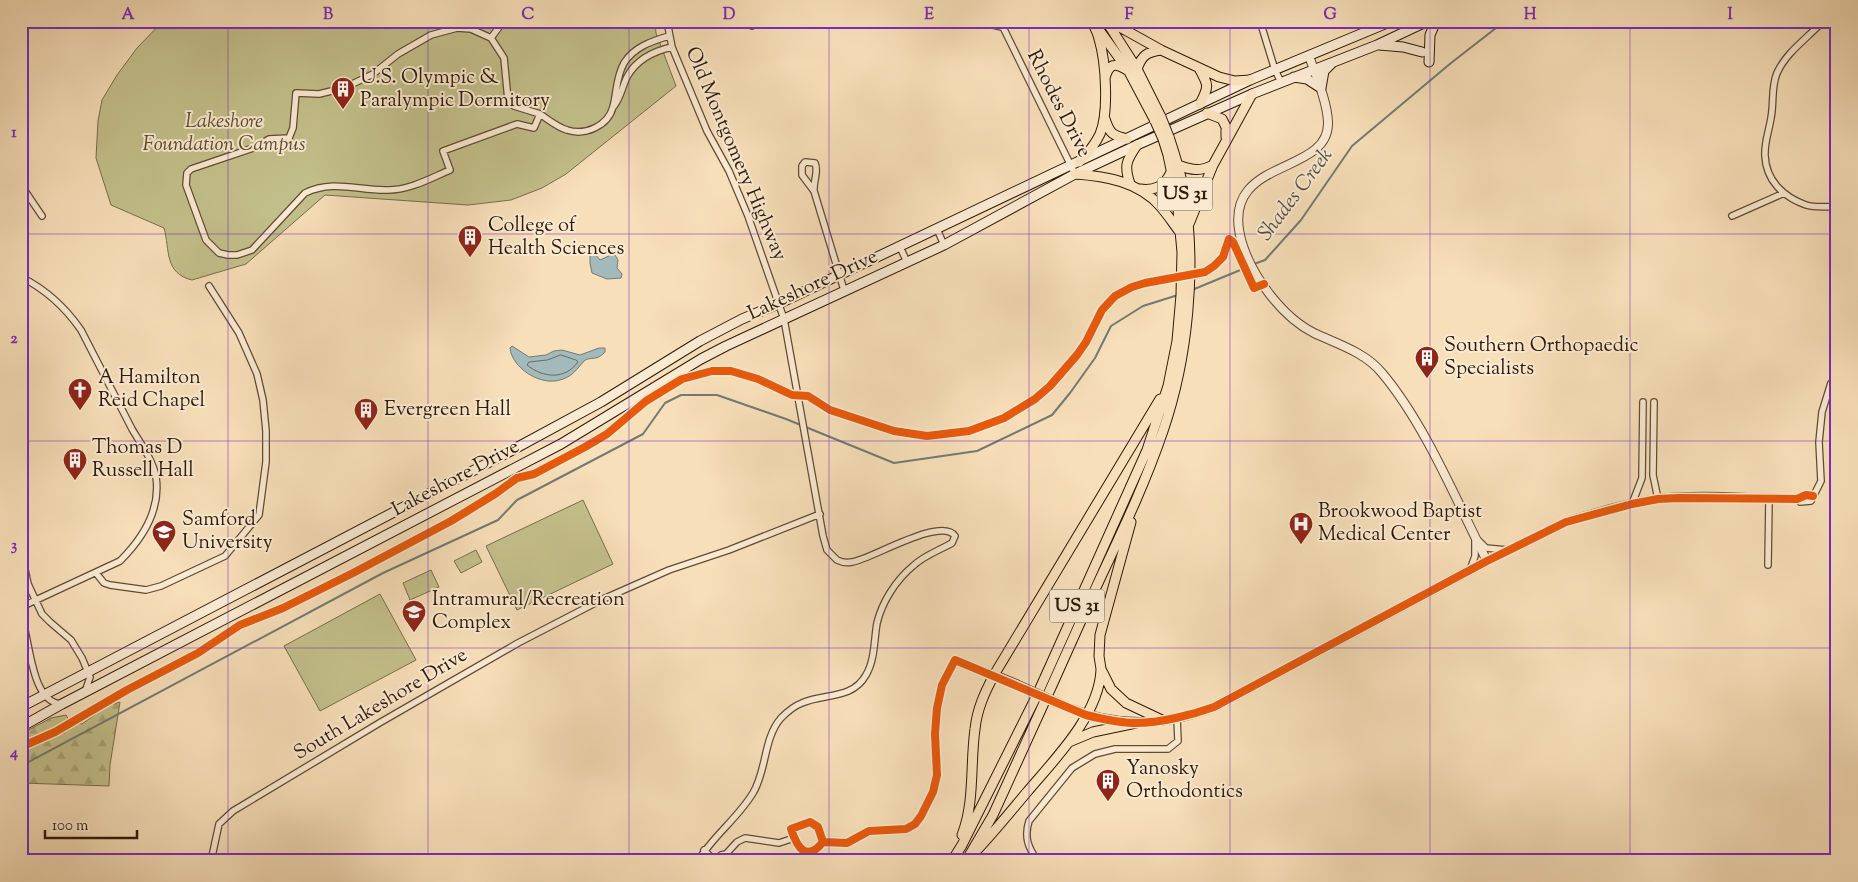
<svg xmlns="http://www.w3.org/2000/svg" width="1858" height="882" font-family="'Sorts Mill Goudy',serif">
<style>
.forest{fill:url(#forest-firs);stroke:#786d4a}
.park{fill:#c3c08b;stroke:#786d4a}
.water{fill:#a2babb;stroke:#737a74}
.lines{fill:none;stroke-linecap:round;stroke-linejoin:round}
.shore{stroke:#686a62;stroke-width:1}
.stream{stroke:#737a74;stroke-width:2}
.minor-casing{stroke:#604b35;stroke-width:8}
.tertiary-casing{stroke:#604b35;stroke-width:10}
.secondary-casing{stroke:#2d1a09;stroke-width:11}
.primary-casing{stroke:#2d1a09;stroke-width:11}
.minor{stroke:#faead2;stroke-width:5.5}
.tertiary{stroke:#faead2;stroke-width:8}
.secondary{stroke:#faead2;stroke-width:9}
.primary{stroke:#f7dfb9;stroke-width:9}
.tertiary-bridge-casing{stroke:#604b35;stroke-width:10;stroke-linecap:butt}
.primary-bridge-casing{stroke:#2d1a09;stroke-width:11;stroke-linecap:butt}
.tertiary-bridge{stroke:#faead2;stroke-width:8}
.primary-bridge{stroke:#f7dfb9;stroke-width:9}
.cycleway-casing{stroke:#faead2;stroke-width:11}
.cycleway{stroke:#e8590c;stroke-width:8}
.grid{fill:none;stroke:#7b2cbf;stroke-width:1;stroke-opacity:0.55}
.labels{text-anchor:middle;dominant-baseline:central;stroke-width:4;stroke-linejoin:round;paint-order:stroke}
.shield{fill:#faead2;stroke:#6a5845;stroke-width:1}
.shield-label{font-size:19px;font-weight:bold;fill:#2d1a09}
.poi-label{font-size:20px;fill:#2d1a09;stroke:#faead2;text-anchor:start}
.street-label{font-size:20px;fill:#2d1a09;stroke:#faead2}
.park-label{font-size:20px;font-style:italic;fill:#5a4c30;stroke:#faead2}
.water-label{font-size:21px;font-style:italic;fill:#565247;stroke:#faead2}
.neatline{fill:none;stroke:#7b2cbf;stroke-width:2}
.grid-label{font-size:16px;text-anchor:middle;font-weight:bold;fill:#7b2cbf}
</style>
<defs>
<pattern id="forest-firs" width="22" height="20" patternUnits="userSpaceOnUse" patternTransform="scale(1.25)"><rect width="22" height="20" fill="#c3c08b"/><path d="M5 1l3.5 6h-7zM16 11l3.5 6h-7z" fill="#a8a477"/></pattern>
</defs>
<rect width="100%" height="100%" fill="#f7dfb9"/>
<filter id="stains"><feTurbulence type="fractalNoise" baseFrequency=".004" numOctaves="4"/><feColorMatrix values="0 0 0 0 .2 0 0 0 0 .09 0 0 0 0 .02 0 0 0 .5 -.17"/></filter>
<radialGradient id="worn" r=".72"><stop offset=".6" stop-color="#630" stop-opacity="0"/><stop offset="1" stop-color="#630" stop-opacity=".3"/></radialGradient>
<path class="forest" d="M120,702L110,765L109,786L21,783V734L51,718L66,715L69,720L82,724L107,706Z"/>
<path class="park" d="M163,21H655L656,33L676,86L566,174L542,188L511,200L468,205L325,195L246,264L192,280C164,273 170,250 164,228L111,205L96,158L98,121L102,100L117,75L137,48Z
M583,500L613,564L517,610L486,546Z
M476,550L482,562L461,573L454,561Z
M431,570L439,587L410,600L403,583Z
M380,594L416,660L320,711L284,646Z"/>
<path class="water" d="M590,252L595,254L600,260L611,255H615L618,260L617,268L622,274L621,278L607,279L592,273L590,263Z
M512,346L529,357L546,355L554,351L562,350L580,355L599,348H605V352C596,362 590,356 584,361C577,369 572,377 560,380C540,386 512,368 510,348Z"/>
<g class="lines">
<path class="shore" d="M561,355L576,360L578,362C565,380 543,378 527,365L529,362L547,360Z"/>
<path class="stream" d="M1254,264L1265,260L1301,220L1352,146L1451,63L1505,21
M1192,290L1250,266
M21,766L383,573L498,520L517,500L643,434L665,403L681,395H717L786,419L894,463L977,451L1052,415L1070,393L1095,358L1111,326L1143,306L1178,295"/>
<defs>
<path id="minor" d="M667,21L672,47L707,131L729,171L748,216L784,319L823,536L827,550L837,560C841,562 847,563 852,562C872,559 941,516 955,536L952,543C940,550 923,556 913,566C896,580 882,602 877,623C874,640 875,660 866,675C852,700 824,693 802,703C794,706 787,712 781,718C763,739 767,770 753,793C738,818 713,836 698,861
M744,21L747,24L752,26L759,21
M936,21L984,23L1002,27
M1000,21L1075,174
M1260,21L1275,70L1281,82
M1823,21C1808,38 1787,51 1777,73C1771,87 1774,103 1771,118C1769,131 1764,143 1765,156C1766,180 1783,197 1806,205C1815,208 1828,206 1837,207
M21,36L28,21
M491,38L502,23L507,21
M614,106C621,97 622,87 627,77C636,60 654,51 672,47
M1834,111L1837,109
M540,114L514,106L508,100L504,58L491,38L471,29L457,28L431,35L398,54L373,74L344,88L319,94L296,93L293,128L289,138L269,139L256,147L191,169L187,173L186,185L206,240L219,253L228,255H237L252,250L305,193C334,179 358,191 388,190C410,190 431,178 450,170L443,151L517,124L534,128L540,114C549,120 557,127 567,130C585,136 608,126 613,107C617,92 616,77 624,63C634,47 652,41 669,36
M805,162L815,163C819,172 813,181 814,191L802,175V166Z
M21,185L42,216
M814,191L844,290
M1732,216L1784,193
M937,229L944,245
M900,247L907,262
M21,277C47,290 65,307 81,330C98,363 115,396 132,429C140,443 153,460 156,477C161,510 142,539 120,561L21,607
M1654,402L1653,475L1658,499
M1795,499L1806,495L1813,496
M1797,499L1800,502L1811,501L1821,481L1819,442L1822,412L1831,383L1837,379
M1632,504L1642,478L1643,402
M1479,541L1486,548L1507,550
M21,550L28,584L42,614L50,622L71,640L82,658L90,677L85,692
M1768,565L1769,499
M1470,570L1475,556V538
M96,573L104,583L110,585L146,590L161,586L225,556L259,515L266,462V431L263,400L257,374L239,333L209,286
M21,616C30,637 30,702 61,704
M823,842C806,863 797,847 791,829L810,822L818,827L823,842L847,843L869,831L906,829L915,824L921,816L933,792L937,775L935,734L937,708L942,685L955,660L994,675
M704,850L715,861L721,855L726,854L737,842L745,838L779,843L794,838
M211,861L219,824L233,811L381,722L518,643L601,600L669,570L729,550L820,514
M1038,861C1028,848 1024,837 1029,821L1072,768L1095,754L1115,749H1168L1178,741L1177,718"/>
<path id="tertiary" d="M1309,56C1316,76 1327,101 1328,122C1330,178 1216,155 1242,243C1252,276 1282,317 1314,333C1337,344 1365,352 1382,373C1425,424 1456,500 1487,561
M1364,627L1487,561L1566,522C1596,513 1628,503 1659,499C1703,494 1749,499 1793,499
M994,675L1016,684
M1067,707C1117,728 1164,726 1214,707L1360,629"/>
<path id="secondary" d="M1379,45L1403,47L1422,52
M1429,62L1430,35L1436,21
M1294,77L1307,79L1321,88L1324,71L1332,63
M21,707L505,454L601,402L700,341L742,319L778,304L1250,80L1392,21
M21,727L62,704L561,444L701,359L726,346L944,245L1075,174L1137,145L1252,94L1377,45L1428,21"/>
<path id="primary" d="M1109,21L1161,50L1219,77L1235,81L1250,80
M1107,22L1137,69L1161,117
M1099,30L1128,70L1155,121
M1199,68C1209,86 1209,86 1200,104
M1137,69C1142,55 1147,52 1161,50
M1105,78C1109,64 1114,62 1127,70
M1207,113L1222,119L1226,127V137
M1105,119C1110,134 1112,135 1127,139
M1079,162C1087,154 1095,145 1100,134C1109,113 1106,62 1099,39C1098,33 1094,27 1092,21
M1178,165C1191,170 1200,172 1213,165
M1075,174C1106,176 1139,182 1160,206C1167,214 1173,223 1179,231
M1130,184C1124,166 1126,161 1137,145
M1140,189C1155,191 1165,186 1171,172
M1189,224L1213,165L1252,94
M1131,522L1100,635L1099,656L1101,669L1111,689L1126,703L1162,720
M1069,742L1093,732L1136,723
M962,835C975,802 970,764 975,729C977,709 985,692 994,675L1160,399
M977,850C995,831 1011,811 1027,792C1055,759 1099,715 1101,670
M952,861L962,845L1037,695L1147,450L1168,386L1177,341L1181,295L1182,252L1177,199L1168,155L1163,139
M966,861L993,815C1027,741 1060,668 1093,594C1118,540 1144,487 1163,431C1188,358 1197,267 1184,192C1181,173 1175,155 1169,137"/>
</defs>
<use href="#minor" class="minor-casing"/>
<use href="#tertiary" class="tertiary-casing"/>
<use href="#secondary" class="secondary-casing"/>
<use href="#primary" class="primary-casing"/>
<use href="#minor" class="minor"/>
<use href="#tertiary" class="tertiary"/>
<use href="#secondary" class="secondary"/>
<use href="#primary" class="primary"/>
<defs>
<path id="tertiary-bridge" d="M1016,684L1067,707"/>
<path id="primary-bridge" d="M1161,117L1169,137
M1155,121L1163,139"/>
</defs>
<use href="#tertiary-bridge" class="tertiary-bridge-casing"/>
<use href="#primary-bridge" class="primary-bridge-casing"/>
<use href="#tertiary-bridge" class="tertiary-bridge"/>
<use href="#primary-bridge" class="primary-bridge"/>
<defs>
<path id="cycleway" d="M21,747L55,732L127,690L198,653L240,625L283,608L353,573L451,521L495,494L517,478L534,474L585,447L607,434L646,401L682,379L712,371H731L758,379L792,395L808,396L830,410L894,431L927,436L969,431L1004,418L1035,399L1050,386L1077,355L1086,342L1102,310L1115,296L1132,287L1145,283L1205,272L1214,266L1223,257L1229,239L1233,242L1254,288L1264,284
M823,842C806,863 797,847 791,829L810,822L818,827L823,842L847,843L869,831L906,829L915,824L921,816L933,792L937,775L935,734L937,708L942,685L955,660L1086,715C1102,719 1120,723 1136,723C1160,723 1192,715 1214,707L1487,561L1566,522L1632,504L1658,499L1679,498L1797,499L1806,495L1813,496"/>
</defs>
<use href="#cycleway" class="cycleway-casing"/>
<use href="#cycleway" class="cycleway"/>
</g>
<path class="grid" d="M228,21V861M428,21V861M629,21V861M829,21V861M1029,21V861M1230,21V861M1430,21V861M1630,21V861M21,234H1837M21,441H1837M21,648H1837"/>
<defs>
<symbol id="building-pin" viewBox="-11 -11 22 30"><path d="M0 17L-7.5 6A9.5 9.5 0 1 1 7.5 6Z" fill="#8f2418" stroke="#faead2"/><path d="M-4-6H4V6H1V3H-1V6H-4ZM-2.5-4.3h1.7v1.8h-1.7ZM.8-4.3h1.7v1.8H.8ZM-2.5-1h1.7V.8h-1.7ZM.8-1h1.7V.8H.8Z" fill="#fff"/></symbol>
<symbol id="church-pin" viewBox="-11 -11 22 30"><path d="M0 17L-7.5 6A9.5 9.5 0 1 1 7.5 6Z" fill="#8f2418" stroke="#faead2"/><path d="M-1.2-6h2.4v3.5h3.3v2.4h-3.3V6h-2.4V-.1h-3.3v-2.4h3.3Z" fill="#fff"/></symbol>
<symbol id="hospital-pin" viewBox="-11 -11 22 30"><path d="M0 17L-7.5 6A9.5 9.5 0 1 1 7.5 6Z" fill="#8f2418" stroke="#faead2"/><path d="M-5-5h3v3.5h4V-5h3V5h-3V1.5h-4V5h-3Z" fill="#fff"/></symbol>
<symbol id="university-pin" viewBox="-11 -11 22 30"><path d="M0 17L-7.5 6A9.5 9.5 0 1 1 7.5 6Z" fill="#8f2418" stroke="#faead2"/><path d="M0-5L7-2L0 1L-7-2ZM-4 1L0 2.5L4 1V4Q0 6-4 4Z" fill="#fff"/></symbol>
</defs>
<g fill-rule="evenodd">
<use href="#building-pin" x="329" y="75" width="28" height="38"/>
<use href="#building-pin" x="456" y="223" width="28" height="38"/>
<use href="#building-pin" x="1413" y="344" width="28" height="38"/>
<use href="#church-pin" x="66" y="376" width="28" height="38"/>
<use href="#building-pin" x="352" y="396" width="28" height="38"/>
<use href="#building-pin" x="61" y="446" width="28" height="38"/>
<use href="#hospital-pin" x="1287" y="510" width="28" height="38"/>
<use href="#university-pin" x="150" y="518" width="28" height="38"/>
<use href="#university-pin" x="400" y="598" width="28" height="38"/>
<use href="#building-pin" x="1094" y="767" width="28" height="38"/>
</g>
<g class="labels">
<g class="shield">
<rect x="1157.5" y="177.5" width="55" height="33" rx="4"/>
<rect x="1049.5" y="589.5" width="55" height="33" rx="4"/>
</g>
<g class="shield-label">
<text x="1185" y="194">US 31</text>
<text x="1077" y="606">US 31</text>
</g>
<g class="poi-label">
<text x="360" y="78">U.S. Olympic &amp;<tspan x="360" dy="23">Paralympic Dormitory</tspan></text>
<text x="488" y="226">College of<tspan x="488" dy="23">Health Sciences</tspan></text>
<text x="1444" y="346">Southern Orthopaedic<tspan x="1444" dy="23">Specialists</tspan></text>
<text x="98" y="378">A Hamilton<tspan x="98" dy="23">Reid Chapel</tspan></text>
<text x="384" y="410">Evergreen Hall</text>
<text x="92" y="448">Thomas D<tspan x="92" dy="23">Russell Hall</tspan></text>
<text x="1318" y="512">Brookwood Baptist<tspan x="1318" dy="23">Medical Center</tspan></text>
<text x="182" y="520">Samford<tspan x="182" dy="23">University</tspan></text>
<text x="432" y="600">Intramural/Recreation<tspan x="432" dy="23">Complex</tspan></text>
<text x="1126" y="769">Yanosky<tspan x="1126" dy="23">Orthodontics</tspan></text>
</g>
<g class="street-label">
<text transform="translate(1058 104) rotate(63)">Rhodes Drive</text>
<text transform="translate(735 154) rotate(67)">Old Montgomery Highway</text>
<text transform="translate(813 286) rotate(-25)">Lakeshore Drive</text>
<text transform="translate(456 479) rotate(-28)">Lakeshore Drive</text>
<text transform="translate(381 705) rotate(-31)">South Lakeshore Drive</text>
</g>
<g class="park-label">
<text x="224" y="122">Lakeshore<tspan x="224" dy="23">Foundation Campus</tspan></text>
</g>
<g class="water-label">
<text transform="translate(1296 195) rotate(-53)">Shades Creek</text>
</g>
</g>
<rect width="1858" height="882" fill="none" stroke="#f7dfb9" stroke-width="55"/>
<path d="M45 830v8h92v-8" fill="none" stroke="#2d1a09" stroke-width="2.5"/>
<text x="52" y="830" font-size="15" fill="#2d1a09" stroke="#faead2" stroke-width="4" paint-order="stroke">100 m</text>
<rect x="28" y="28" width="1802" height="826" class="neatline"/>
<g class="grid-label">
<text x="128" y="19">A</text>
<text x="328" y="19">B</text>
<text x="528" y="19">C</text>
<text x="729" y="19">D</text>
<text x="929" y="19">E</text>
<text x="1129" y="19">F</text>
<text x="1330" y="19">G</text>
<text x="1530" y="19">H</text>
<text x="1730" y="19">I</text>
<text x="14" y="137">1</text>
<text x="14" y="343">2</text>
<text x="14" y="550">3</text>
<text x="14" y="757">4</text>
</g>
<rect width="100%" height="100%" filter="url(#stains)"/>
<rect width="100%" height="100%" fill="url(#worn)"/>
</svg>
